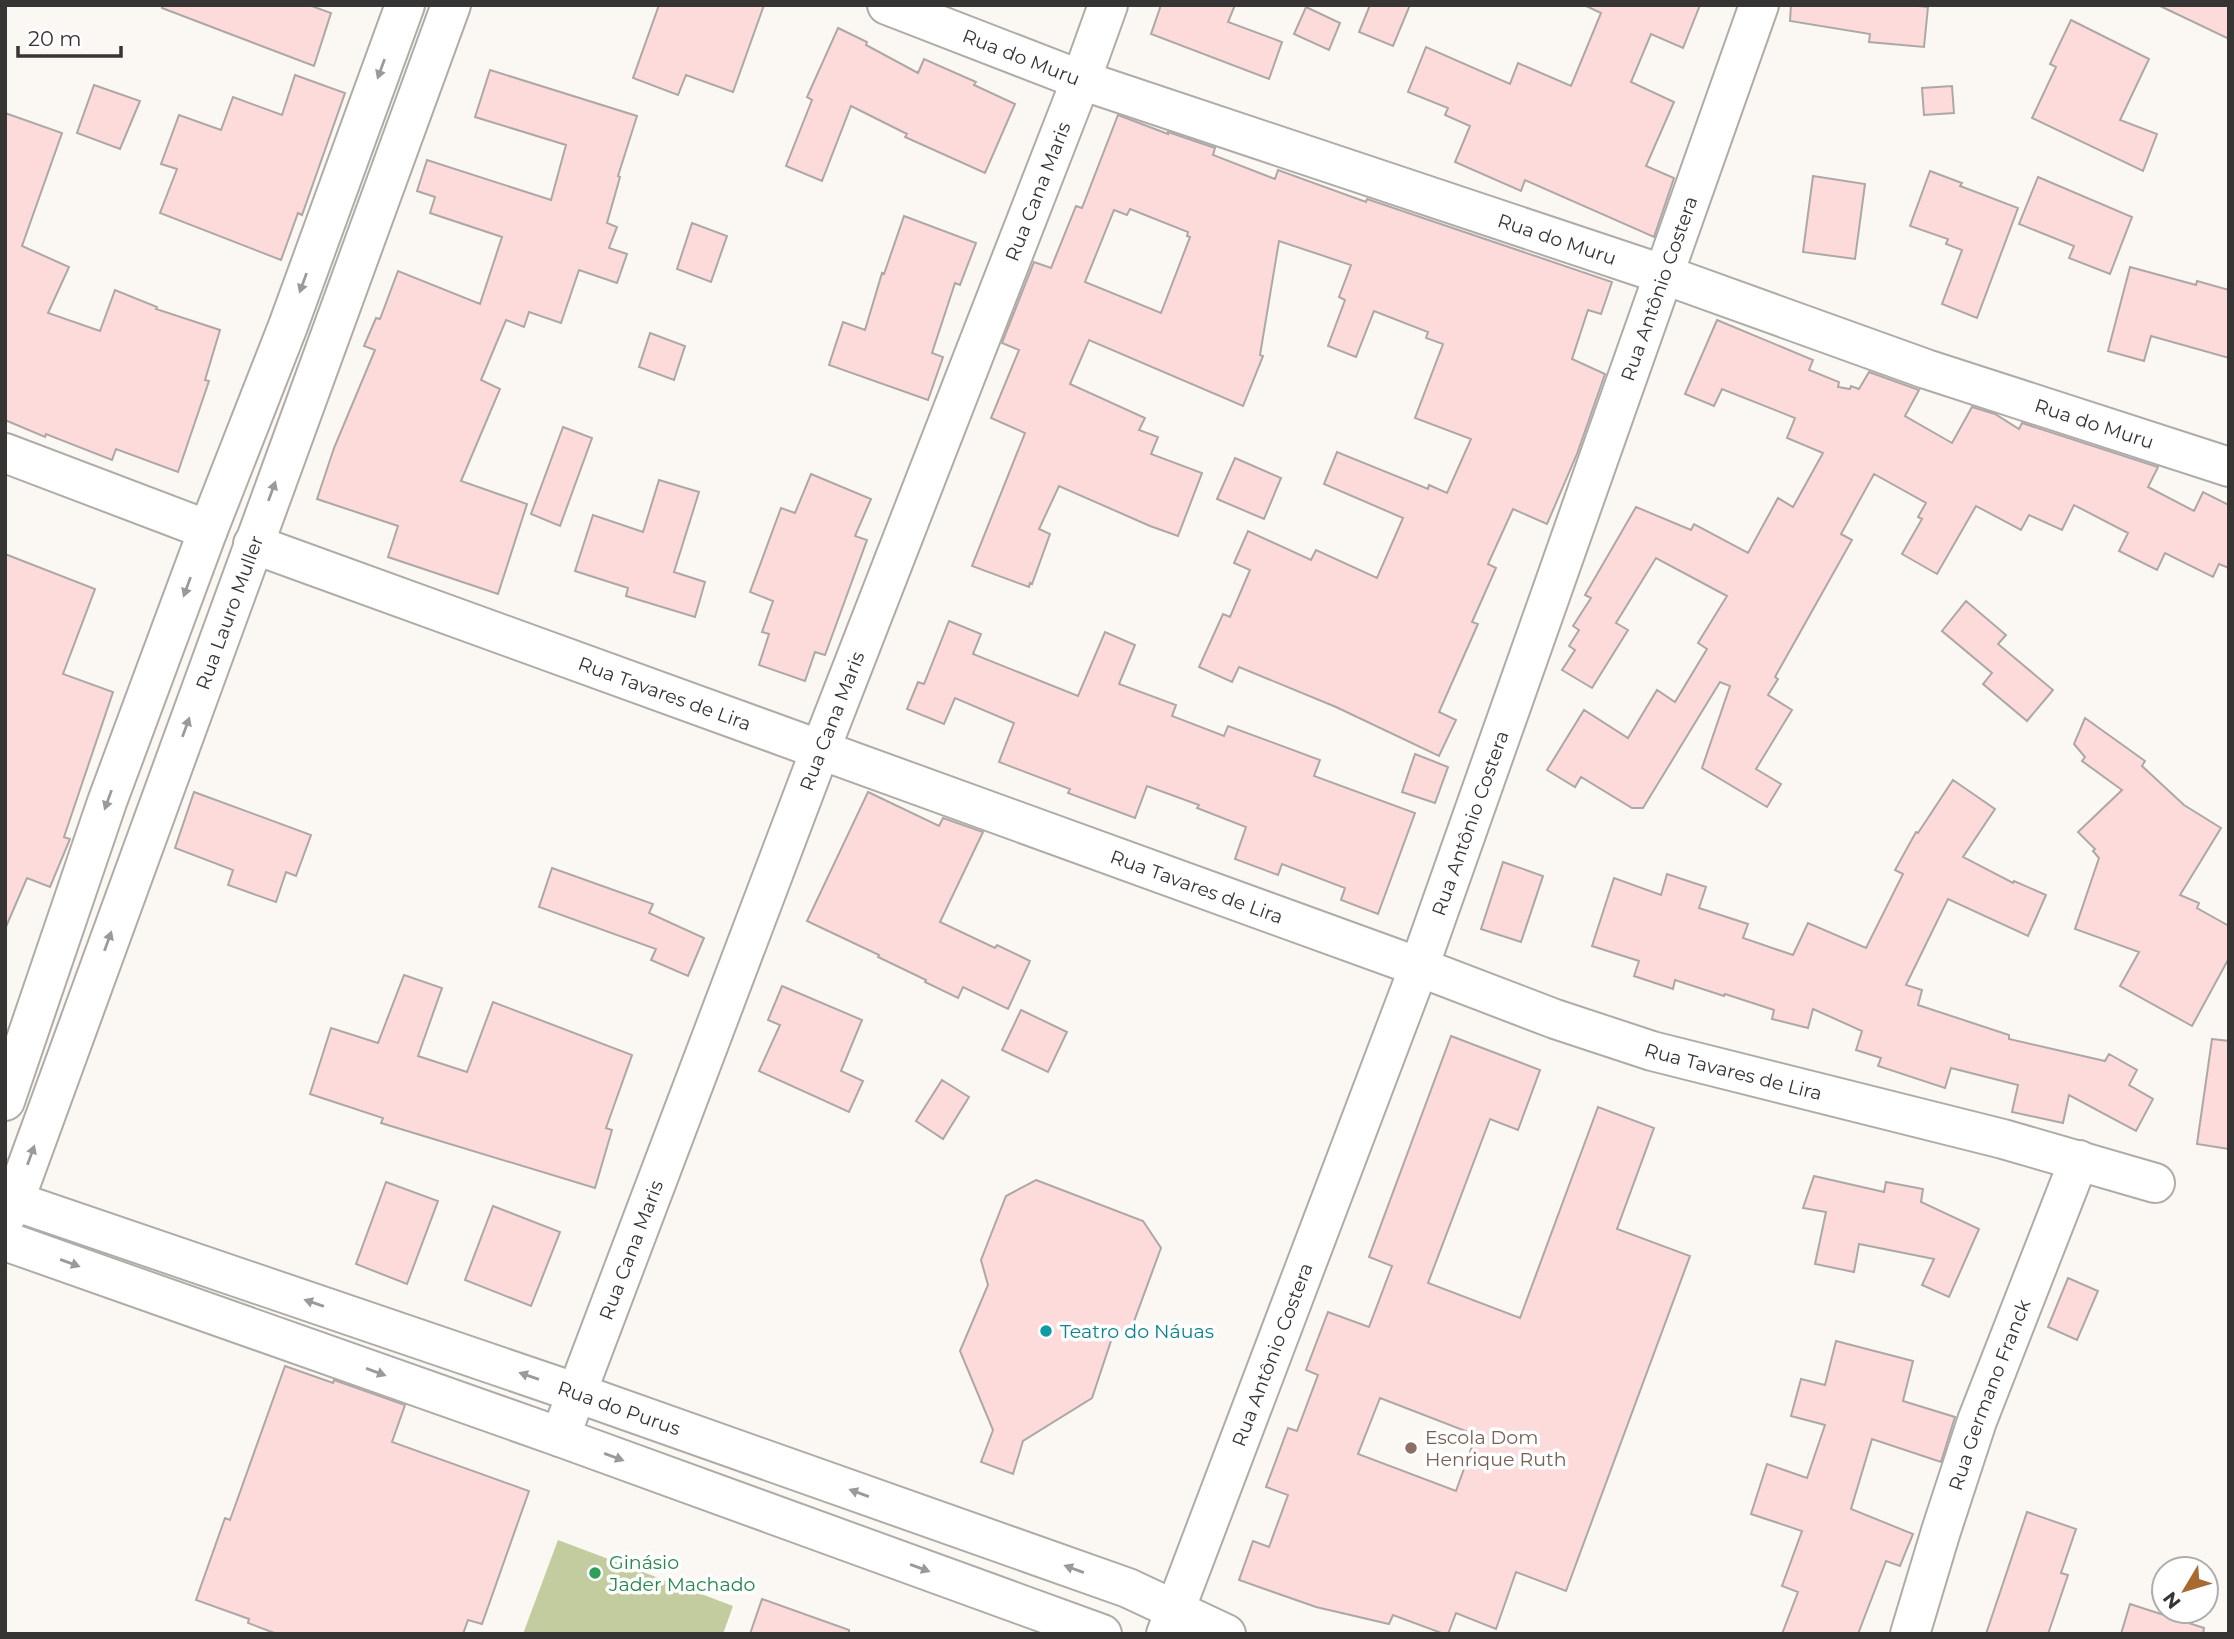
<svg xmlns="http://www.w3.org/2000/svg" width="2234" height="1639" font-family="Montserrat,sans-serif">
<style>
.green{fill:#c3cc9e}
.building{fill:#fddbda;stroke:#ada8a7;stroke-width:2;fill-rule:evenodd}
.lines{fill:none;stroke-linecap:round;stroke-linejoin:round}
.minor-casing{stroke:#afaca8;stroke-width:42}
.minor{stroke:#fff;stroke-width:38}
.oneway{fill:#9a9a99}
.culture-dot{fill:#0f9aa8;stroke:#fff;stroke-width:2.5}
.education-dot{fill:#8d6e63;stroke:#fff;stroke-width:2.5}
.leisure-dot{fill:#2e9e5b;stroke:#fff;stroke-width:2.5}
.labels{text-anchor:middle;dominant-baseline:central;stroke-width:7;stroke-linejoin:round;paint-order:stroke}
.street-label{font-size:19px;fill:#363533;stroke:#fff}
.culture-label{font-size:19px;fill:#0d838f;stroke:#fff;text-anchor:start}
.education-label{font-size:19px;fill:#785e54;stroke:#fff;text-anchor:start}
.leisure-label{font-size:19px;fill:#27864d;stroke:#fff;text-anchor:start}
</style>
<rect width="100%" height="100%" fill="#fbf8f4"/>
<path class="green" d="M558,1540L733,1606L723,1634H523Z"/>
<path class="building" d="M162,5H309L331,13L314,66L162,8Z
M659,5H764L733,92L686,75L678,95L633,78Z
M1161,5H1235L1228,22L1282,42L1269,79L1151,34Z
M1370,5H1410L1393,46L1359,32Z
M1584,5H1700L1683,48L1651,34L1631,82L1674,102L1646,166L1674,178L1654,237L1525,180L1521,191L1455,162L1470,126L1445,115L1448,108L1408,92L1426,47L1510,84L1518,63L1571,86L1601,13Z
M1791,5H1909L1928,7L1924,47L1869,42L1870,34L1790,21Z
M2158,5H2229V39Z
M1306,7L1340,23L1329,50L1294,34Z
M2071,20L2149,59L2120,120L2157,134L2143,171L2032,118L2056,67L2050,64Z
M838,28L867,42L866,45L918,73L924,59L976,82L974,85L1015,104L985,173L905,137L907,134L851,106L822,181L786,166L812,100L807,97Z
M490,70L637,116L618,176L620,177L607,223L617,227L609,248L627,254L617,283L579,270L561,323L529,312L524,327L506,320L481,380L500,389L461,481L527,504L498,594L388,557L398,526L317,499L334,448L375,350L364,346L376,318L380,319L398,271L480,304L502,237L430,213L435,197L417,191L427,160L551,200L566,145L475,117Z
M295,75L345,93L302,215L298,213L281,260L160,213L177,169L161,164L179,115L221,130L233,97L282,115Z
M94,85L140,101L120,149L77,133Z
M1952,86L1954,113L1924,115L1922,88Z
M5,113L62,133L22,246L69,267L48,313L100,331L115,290L157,307L156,309L220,330L205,380L209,381L178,472L116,449L112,460L46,434L45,437L5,420Z
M1118,115L1168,134V132L1215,148L1213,155L1275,179L1278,170L1366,202L1367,199L1612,282L1601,314L1588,310L1572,359L1605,374L1577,454L1547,524L1513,509L1488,564L1496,568L1472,622L1478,624L1439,712L1456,720L1439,756L1336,707L1239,667L1232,682L1199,667L1223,614L1230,617L1250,570L1234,563L1248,531L1311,560L1316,550L1377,578L1403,518L1324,484L1337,452L1428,489L1429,485L1447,493L1471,439L1415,418L1443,344L1426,338L1428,332L1374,311L1356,357L1328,346L1345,300L1339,297L1351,265L1279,241L1260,355L1263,356L1243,406L1089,340L1070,384L1145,418L1139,430L1158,437L1151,454L1202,473L1178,536L1150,526L1059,486L1039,529L1050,534L1032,584L1030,583L1029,587L972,566L1025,433L991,418L1019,350L1002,343L1034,262L1051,268L1076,206L1082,208ZM1130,209L1188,232L1187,236L1190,237L1161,313L1085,282L1114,210L1127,215Z
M1930,171L1962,183L1960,186L2018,208L1977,318L1942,304L1962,250L1946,244L1948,239L1910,226Z
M1813,176L1865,184L1855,259L1803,252Z
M2038,177L2132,217L2110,274L2069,258L2074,246L2019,224Z
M904,216L976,243L960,285L955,283L932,353L943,357L928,400L829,365L843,322L865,330L882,273L884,274Z
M692,223L727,236L711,282L677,269Z
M2130,267L2196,285L2197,281L2229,290V358L2151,336L2144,361L2108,351Z
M1717,320L1813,360L1809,370L1839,382L1838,387L1850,389L1851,386L1859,389L1869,372L1919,390L1905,416L1952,443L1972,407L1995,414L2019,429L2022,423L2158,467L2148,487L2194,511L2203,492L2229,505V568L2219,564L2213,577L2165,553L2157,570L2119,551L2128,533L2074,505L2062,530L2029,515L2021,530L1976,506L1937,574L1902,554L1922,519L1918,517L1926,503L1874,474L1841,534L1852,540L1775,677L1778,679L1768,695L1792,710L1756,769L1781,784L1767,807L1702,768L1730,686L1720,682L1643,808H1632L1581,777L1575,787L1547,770L1584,710L1628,738L1657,690L1675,702L1707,649L1698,643L1727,596L1656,558L1616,623L1628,630L1592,688L1562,670L1575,650L1569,646L1579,630L1573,626L1591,598L1585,595L1636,507L1691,530L1694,524L1748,553L1778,498L1793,507L1823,453L1787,438L1795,418L1722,389L1714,406L1685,394Z
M650,333L685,346L674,380L639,367Z
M563,427L592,438L560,526L531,514Z
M1235,458L1281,478L1264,519L1217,499Z
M811,474L871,499L855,536L867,540L825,655L815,652L805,681L759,665L769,634L762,632L773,601L750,592L781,508L795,513Z
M659,480L699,492L674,572L705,582L695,617L626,596L628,588L575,571L593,515L643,532Z
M5,554L95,589L63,674L113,692L64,837L70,839L50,887L27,878L5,929Z
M1966,601L2006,635L1998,644L2053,690L2027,721L1983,684L1992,673L1942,631Z
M949,621L981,634L973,654L1078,696L1105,632L1135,645L1119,684L1176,705L1172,716L1224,736L1228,726L1320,760L1314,776L1415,813L1378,914L1341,900L1345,888L1282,864L1278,875L1235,859L1246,827L1197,808L1199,805L1147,786L1135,818L1068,793L1070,789L999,762L1014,723L955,698L944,724L907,709L918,682L924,684Z
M2085,718L2145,761L2142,766L2184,805L2221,828L2180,895L2199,903L2197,908L2229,926V958L2192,1026L2120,986L2139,952L2075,929L2099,858L2093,851L2095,849L2078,832L2122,790L2082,761L2085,757L2074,744Z
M1415,754L1448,767L1435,803L1402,792Z
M1953,780L1995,809L1963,857L2013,883L2014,881L2046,895L2028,936L1948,899L1906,985L1922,990L1918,1005L2009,1035V1039L2105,1061L2109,1054L2137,1070L2129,1085L2153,1099L2136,1131L2069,1095L2063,1123L2012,1112L2018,1085L1951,1068L1945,1088L1878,1066L1881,1058L1856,1050L1862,1031L1813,1009L1808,1028L1772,1019L1774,1010L1725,994L1724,996L1675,980L1673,989L1634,976L1639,961L1592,946L1614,878L1661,895L1667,874L1706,887L1699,908L1748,924L1743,938L1793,955L1808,923L1866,948L1903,874L1895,870L1916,832L1918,833Z
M194,792L311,835L296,876L286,872L276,902L228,885L233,870L175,848Z
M868,792L939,826L943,818L983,832L940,922L995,948L997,945L1030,961L1008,1009L963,987L958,998L925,982L926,980L878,957L879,955L807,921Z
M1503,862L1543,876L1521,942L1481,929Z
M552,868L653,904L649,913L704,938L688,976L651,960L656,949L539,907Z
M404,975L442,988L418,1056L467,1072L493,1002L632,1055L606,1128L612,1130L595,1188L381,1123L383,1118L310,1094L331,1028L378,1043Z
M782,986L862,1020L841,1071L863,1081L849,1112L759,1071L780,1025L768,1020Z
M1021,1010L1067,1032L1048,1072L1002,1050Z
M1451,1036L1540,1070L1518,1130L1490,1119L1428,1283L1520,1318L1598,1107L1654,1128L1617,1229L1690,1256L1566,1591L1516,1572L1496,1629L1456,1613L1448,1634H1444L1393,1615L1389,1624L1316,1607L1239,1580L1253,1541L1269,1547L1288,1495L1266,1487L1288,1428L1297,1431L1318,1375L1306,1370L1328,1312L1369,1327L1392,1266L1369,1257ZM1380,1398L1476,1435L1456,1491L1358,1454Z
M2212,1039L2229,1041V1149L2197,1144Z
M942,1080L969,1097L943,1139L916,1121Z
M1814,1176L1884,1192L1886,1182L1923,1189L1921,1202L1979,1229L1949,1297L1922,1285L1934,1259L1859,1244L1854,1272L1815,1264L1826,1212L1803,1208Z
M1036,1180L1143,1221L1161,1248L1133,1324L1112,1338L1092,1398L1023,1441L1013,1474L981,1462L993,1430L960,1351L988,1285L981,1260L1006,1196Z
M386,1182L438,1201L407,1284L356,1264Z
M493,1206L560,1232L531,1306L465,1280Z
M2068,1278L2098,1291L2077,1340L2048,1327Z
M1836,1341L1913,1361L1903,1401L1955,1417L1941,1462L1872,1439L1851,1509L1913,1534L1900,1566L1886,1561L1858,1634H1782L1798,1592L1782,1586L1802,1531L1751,1514L1767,1464L1807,1478L1825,1425L1791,1416L1801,1379L1825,1385Z
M285,1366L333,1383L334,1380L405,1405L392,1442L529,1491L482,1624L468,1620L463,1634H277L248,1623L249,1619L196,1600L225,1518L230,1520Z
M2027,1512L2076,1529L2061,1573L2068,1575L2048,1634H1986Z
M762,1599L849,1630V1634H750Z
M2130,1604L2204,1628L2203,1634H2121Z"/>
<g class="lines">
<defs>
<g id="minor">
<path id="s1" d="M887,5L1081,80L1665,275L1926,369L2229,467"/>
<path d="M5,453L208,530"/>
<path id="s2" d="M253,544L1419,967L1555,1019L1652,1051L2003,1139L2155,1183"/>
<path d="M5,1101L107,802L208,530L288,326L405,5"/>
<path id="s3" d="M5,1198L577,1393L1128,1588L1226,1634"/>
<path id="s4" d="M5,1218L14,1202L451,5"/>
<path d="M5,1241L560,1437L1102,1634"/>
<path id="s5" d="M560,1437L821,748L1081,80L1108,5"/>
<path id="s6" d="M1166,1634L1419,967L1759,5"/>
<path id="s7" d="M1910,1634L1941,1531L1977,1421L2079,1160"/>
</g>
</defs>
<use href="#minor" class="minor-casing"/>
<use href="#minor" class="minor"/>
</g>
<defs><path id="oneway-solid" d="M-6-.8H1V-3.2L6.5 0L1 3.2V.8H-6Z" transform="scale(1.75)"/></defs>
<g class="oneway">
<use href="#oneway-solid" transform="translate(381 69) rotate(110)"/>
<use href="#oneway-solid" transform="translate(303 283) rotate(110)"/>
<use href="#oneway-solid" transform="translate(272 491) rotate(-70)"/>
<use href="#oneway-solid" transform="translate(187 587) rotate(110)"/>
<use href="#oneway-solid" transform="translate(186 727) rotate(-70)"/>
<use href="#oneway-solid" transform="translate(108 800) rotate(110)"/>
<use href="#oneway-solid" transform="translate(108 941) rotate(-70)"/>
<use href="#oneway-solid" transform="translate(31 1155) rotate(-70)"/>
<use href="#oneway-solid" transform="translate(70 1263) rotate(20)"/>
<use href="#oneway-solid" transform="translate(314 1303) rotate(-161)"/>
<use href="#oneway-solid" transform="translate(376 1372) rotate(20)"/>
<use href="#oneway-solid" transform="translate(529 1376) rotate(-161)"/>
<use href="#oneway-solid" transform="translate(614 1457) rotate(20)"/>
<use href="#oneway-solid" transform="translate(859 1493) rotate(-160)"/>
<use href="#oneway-solid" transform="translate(920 1568) rotate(20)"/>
<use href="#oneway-solid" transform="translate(1074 1569) rotate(-160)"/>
</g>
<circle class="culture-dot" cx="1046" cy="1331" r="7"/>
<circle class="education-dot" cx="1411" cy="1448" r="7"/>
<circle class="leisure-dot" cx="595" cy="1573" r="7"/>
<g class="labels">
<g class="street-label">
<text stroke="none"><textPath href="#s1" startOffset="144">Rua do Muru</textPath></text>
<text stroke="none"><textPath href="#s5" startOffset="1334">Rua Cana Maris</textPath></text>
<text stroke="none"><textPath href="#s1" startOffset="710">Rua do Muru</textPath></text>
<text stroke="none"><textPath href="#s6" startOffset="1433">Rua Antônio Costera</textPath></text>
<text stroke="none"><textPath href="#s1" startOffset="1278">Rua do Muru</textPath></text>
<text stroke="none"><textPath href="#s4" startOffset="646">Rua Lauro Muller</textPath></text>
<text stroke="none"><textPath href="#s2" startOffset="438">Rua Tavares de Lira</textPath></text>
<text stroke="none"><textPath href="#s5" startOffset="766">Rua Cana Maris</textPath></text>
<text stroke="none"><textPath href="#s6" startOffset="866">Rua Antônio Costera</textPath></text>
<text stroke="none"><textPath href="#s2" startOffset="1004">Rua Tavares de Lira</textPath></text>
<text stroke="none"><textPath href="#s2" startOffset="1572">Rua Tavares de Lira</textPath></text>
<text stroke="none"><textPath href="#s5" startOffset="200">Rua Cana Maris</textPath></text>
<text stroke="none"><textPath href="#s6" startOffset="299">Rua Antônio Costera</textPath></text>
<text stroke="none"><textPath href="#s7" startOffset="252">Rua Germano Franck</textPath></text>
<text stroke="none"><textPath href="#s3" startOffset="649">Rua do Purus</textPath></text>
</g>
<g class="culture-label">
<text x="1060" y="1331">Teatro do Náuas</text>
</g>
<g class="education-label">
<text x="1425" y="1437">Escola Dom<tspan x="1425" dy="22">Henrique Ruth</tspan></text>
</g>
<g class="leisure-label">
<text x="609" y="1562">Ginásio<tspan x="609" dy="22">Jader Machado</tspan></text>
</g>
</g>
<rect width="2234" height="1639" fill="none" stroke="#363533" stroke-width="14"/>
<g transform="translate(2185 1590) rotate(232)"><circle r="33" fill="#ffffff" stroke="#afaead" stroke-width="2"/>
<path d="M0-5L12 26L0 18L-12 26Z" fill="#a96a30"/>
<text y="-10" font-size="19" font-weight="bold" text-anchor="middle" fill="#363533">N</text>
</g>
<path d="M18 46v10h103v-10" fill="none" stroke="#363533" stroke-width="3.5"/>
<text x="28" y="46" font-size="21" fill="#363533" stroke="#ffffff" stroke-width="5" paint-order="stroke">20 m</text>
</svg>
